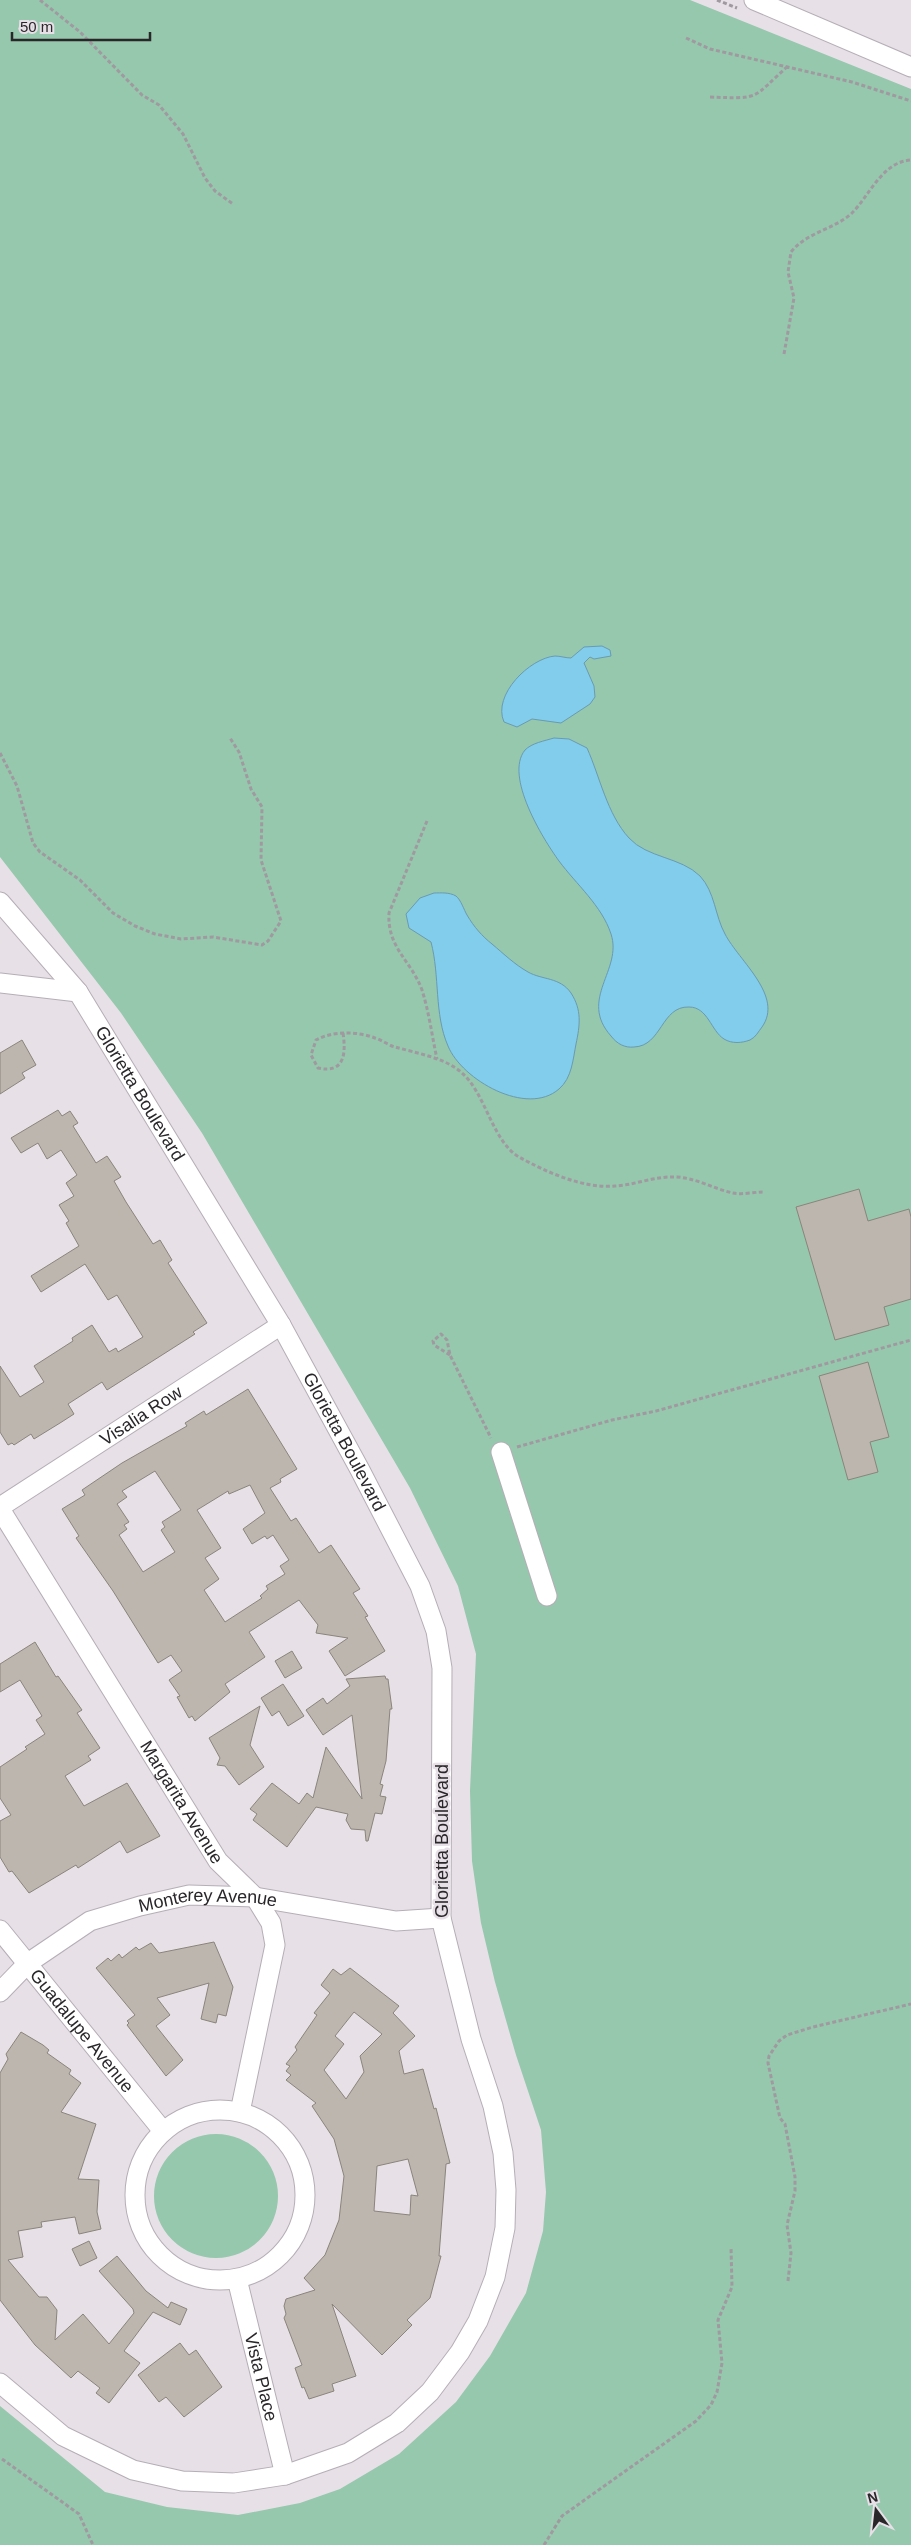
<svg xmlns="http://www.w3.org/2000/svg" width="911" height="2545" font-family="Helvetica,sans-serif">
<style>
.green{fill:#95c8ad}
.water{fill:#83cdec;stroke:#689bb2}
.building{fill:#bdb6ae;stroke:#8a847c;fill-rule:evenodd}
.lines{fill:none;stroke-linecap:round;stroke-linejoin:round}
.minor-casing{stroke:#b5aeb6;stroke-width:21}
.path{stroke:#a09aa0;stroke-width:3;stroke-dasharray:4 2.5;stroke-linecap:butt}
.minor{stroke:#fff;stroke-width:19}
.labels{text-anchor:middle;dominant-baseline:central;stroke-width:5;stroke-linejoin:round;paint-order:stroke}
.street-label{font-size:18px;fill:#2a272a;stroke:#e7e0e7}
</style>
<rect width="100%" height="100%" fill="#e7e0e7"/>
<path class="green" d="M0,0H690L911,89V2545H0V2406L105,2492L167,2507L238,2515L300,2503L340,2489L399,2454L456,2402L490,2356L526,2293L543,2231L546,2192L541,2130L516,2055L495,1982L481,1923L472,1861L470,1791L476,1654L458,1586L410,1488L202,1133L121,1013L0,857Z
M154 2196a62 62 0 1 1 124 0a62 62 0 1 1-124 0Z"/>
<path class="water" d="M602,646L610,650L611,656L594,659L590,657L584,663L594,686L595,697L590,704L561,723L532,719L517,727L504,722C492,695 530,658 555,656C560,656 566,658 571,658L584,647Z
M554,738L569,739L587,748C600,777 607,814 629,838C647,858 681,857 700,876C715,892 715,916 725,934C739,961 784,996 762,1027C758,1032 756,1037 750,1040C742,1043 732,1044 724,1039C711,1031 708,1007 689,1007C661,1006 662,1046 634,1047C625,1048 617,1044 611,1036C578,999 623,970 611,934C602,906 576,884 559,861C543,839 504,776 525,750C532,743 544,741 554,738Z
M434,893C441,893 449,892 456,896C461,900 464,910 467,915C474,927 482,936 492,944C504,954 514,964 528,972C542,980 560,977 571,993C582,1010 580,1025 576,1044C573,1059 572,1078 559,1089C527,1117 462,1080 448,1046C434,1014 440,976 431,942L409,928L406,914L420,898Z"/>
<path class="building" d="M22,1040L36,1065L22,1073L25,1078L0,1094V1053Z
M58,1110L62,1116L70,1111L78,1123L73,1126L96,1163L107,1156L121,1177L114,1181L126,1202L153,1244L160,1240L172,1260L168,1263L207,1323L193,1332L195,1334L107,1390L102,1382L68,1404L74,1414L60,1423L34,1439L31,1434L14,1445L12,1443L8,1445L0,1432V1366L20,1397L44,1382L34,1366L73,1341L72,1338L92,1325L109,1352L116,1348L118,1352L143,1337L117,1295L108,1300L85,1264L41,1292L31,1276L79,1246L66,1223L69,1221L59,1205L74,1196L66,1183L77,1175L61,1150L47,1159L38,1143L21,1153L11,1138Z
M859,1189L868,1221L909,1209L911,1217V1299L884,1307L889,1325L835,1340L796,1207Z
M868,1362L889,1437L870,1442L878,1472L848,1480L819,1376Z
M248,1389L297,1469L280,1479L281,1482L270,1488L291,1521L296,1518L319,1553L331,1545L360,1589L353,1593L368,1616L365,1617L385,1651L345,1676L329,1651L348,1638L316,1633L318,1625L299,1600L249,1632L265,1657L225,1684L230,1692L195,1721L192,1716L189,1718L177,1697L180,1696L169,1680L182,1671L171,1655L158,1663L113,1591L76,1538L79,1536L62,1509L85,1495L82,1490L122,1463L187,1426L185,1423L204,1411L206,1415ZM155,1471L181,1510L162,1522L165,1527L161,1530L175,1552L143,1572L119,1535L127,1529L124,1525L129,1522L117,1504L127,1497L122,1491ZM250,1485L265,1513L243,1529L252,1544L265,1536L267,1539L273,1535L289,1560L280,1566L285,1574L266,1586L268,1589L260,1596L262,1598L225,1622L204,1590L219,1579L205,1558L221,1548L197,1510L228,1491L229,1494Z
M35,1642L56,1677L58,1676L82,1710L77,1713L100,1748L88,1756L91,1760L65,1776L84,1806L127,1783L160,1836L127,1853L120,1841L78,1868L76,1865L29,1893L12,1871L9,1872L0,1857V1821L11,1815L0,1798V1767L27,1749L25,1747L45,1734L36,1720L42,1716L20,1680L0,1692V1664Z
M292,1651L302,1668L285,1678L275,1661Z
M385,1676L386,1679H388L392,1709H390L386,1761L380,1784L383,1785L380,1796L386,1797L382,1814L375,1813L368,1841H366L365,1830L351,1829L346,1820L348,1814L316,1807L287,1847L253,1820L257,1814L250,1809L272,1783L299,1804L307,1793L313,1798L326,1747L362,1799L352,1715L323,1735L306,1710L323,1698L327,1704L350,1686L346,1679Z
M283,1684L304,1716L288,1726L279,1711L272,1716L261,1698Z
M260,1706L250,1745L264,1767L239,1785L225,1766L217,1765L220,1758L209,1738Z
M214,1942L233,1987L226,2016L218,2014L216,2023L201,2019L209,1983L157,1998L170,2015L156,2026L183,2060L166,2076L127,2025L129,2023L127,2021L135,2015L96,1968L108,1958L111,1961L119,1954L122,1958L136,1947L139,1950L151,1943L159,1953Z
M350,1968L399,2006L393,2013L415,2036L399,2051L404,2074L423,2069L434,2109L436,2108L450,2163L446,2164L439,2256H441L430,2298L407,2320L412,2325L382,2355L332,2304L356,2376L332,2384L334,2391L309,2399L304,2387L302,2388L295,2368L302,2365L284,2318L286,2314L284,2306L286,2299L315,2290L304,2278L325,2255L339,2220L344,2176L334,2139L312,2106L316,2103L286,2080L291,2075L286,2071L290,2066L286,2064L297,2050L295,2047L317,2015L314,2013L330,1993L321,1985L333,1969L341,1975ZM354,2012L382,2034L360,2056L364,2072L346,2099L324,2070L344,2044L335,2036ZM408,2159L418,2196L411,2195L410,2215L374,2211L377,2166Z
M21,2032L43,2045L49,2050L47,2053L71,2070L69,2074L81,2083L61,2112L96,2124L78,2179L99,2180L97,2212L101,2229L79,2234L75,2217L41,2222L42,2227L18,2231L23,2257L8,2260L39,2297H47L57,2310L55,2340L83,2314L109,2344L134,2313L133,2309L99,2271L117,2256L146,2291L168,2308L171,2302L187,2309L180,2325L153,2312L124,2351L140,2363L109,2403L96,2393L100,2388L78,2371L71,2378L35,2345L0,2300V2073L8,2059L6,2054Z
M89,2241L97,2258L80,2266L72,2249Z
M180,2343L189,2355L196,2350L222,2387L184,2417L166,2397L159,2402L138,2375Z"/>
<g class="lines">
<defs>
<g id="minor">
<path d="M754,0L911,67"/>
<path id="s1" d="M0,902L78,992L281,1325L360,1470L420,1586L436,1631L442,1668L441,1918L471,2039L493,2106L503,2153L506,2190L505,2228L495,2277L478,2321L460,2352L430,2392L397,2423L348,2453L285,2475L234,2483L182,2481L133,2470L63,2436L0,2383"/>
<path d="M0,983L78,992"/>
<path d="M501,1452L547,1596"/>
<path id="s2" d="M0,1507L281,1325"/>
<path id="s3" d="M0,1509L218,1861L255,1897L271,1923L275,1945L240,2112"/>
<path id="s4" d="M0,1930L163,2131"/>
<path id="s5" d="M0,1992L28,1963L90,1921L140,1906L189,1895L255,1897L396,1921L441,1918"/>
<circle cx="220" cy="2195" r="85"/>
<path id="s6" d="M237,2279L285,2475"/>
</g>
</defs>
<use href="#minor" class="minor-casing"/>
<path class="path" d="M40,0L80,32L142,95L159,105L183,134L205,178L215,191L233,204
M717,0L737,8
M686,38L710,49L852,82L911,101
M710,97C762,99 751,99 788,66
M784,354L794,298L788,272L791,252C807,232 835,229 852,213C870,195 882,162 911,160
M0,753L17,786L33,843L40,852L80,880L113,913L135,926L155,934L181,939L213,937L262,945L268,941L281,921L261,860L262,807L251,789L239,752L230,738
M427,821L389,913C387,948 411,960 422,990C429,1012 432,1036 437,1059
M343,1033C346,1053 345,1074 318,1068L311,1055L316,1040C332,1031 357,1031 375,1038C382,1040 388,1045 395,1047C416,1053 446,1058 462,1073C486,1094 492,1141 519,1157C546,1172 584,1189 615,1186C635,1185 655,1176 675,1177C694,1177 714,1189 733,1193C742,1195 754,1192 763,1192
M450,1355L434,1345L433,1341L441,1334L447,1340L450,1355L491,1438
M517,1447L612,1420L656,1411L911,1340
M788,2281L791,2253L787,2225L795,2191V2177L785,2124L780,2118L768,2063L769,2056L779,2041L787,2035L813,2027L911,2004
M2,2459L79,2514L93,2545
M544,2545L562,2516L696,2421L711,2405L717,2392L722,2363L718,2320L732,2287L731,2247"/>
<use href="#minor" class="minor"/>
</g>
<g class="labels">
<g class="street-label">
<text stroke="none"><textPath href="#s1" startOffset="238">Glorietta Boulevard</textPath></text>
<text stroke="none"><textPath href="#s2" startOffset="168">Visalia Row</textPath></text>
<text stroke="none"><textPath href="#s1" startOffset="642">Glorietta Boulevard</textPath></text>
<text stroke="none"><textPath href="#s3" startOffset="345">Margarita Avenue</textPath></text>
<text transform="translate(442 1841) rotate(-90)">Glorietta Boulevard</text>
<text stroke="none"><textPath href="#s5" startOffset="236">Monterey Avenue</textPath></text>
<text stroke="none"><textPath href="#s4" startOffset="130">Guadalupe Avenue</textPath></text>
<text stroke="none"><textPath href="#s6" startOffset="101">Vista Place</textPath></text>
</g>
</g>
<g transform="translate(876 2510) rotate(345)" stroke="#e7e0e7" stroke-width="4" paint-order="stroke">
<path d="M0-4L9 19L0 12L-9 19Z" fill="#2a272a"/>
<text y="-8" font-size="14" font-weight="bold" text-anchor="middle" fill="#2a272a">N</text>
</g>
<path d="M12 32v8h138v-8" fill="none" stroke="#2a272a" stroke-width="2.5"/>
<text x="20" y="32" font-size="15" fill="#2a272a" stroke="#e7e0e7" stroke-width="4" paint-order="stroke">50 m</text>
</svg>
